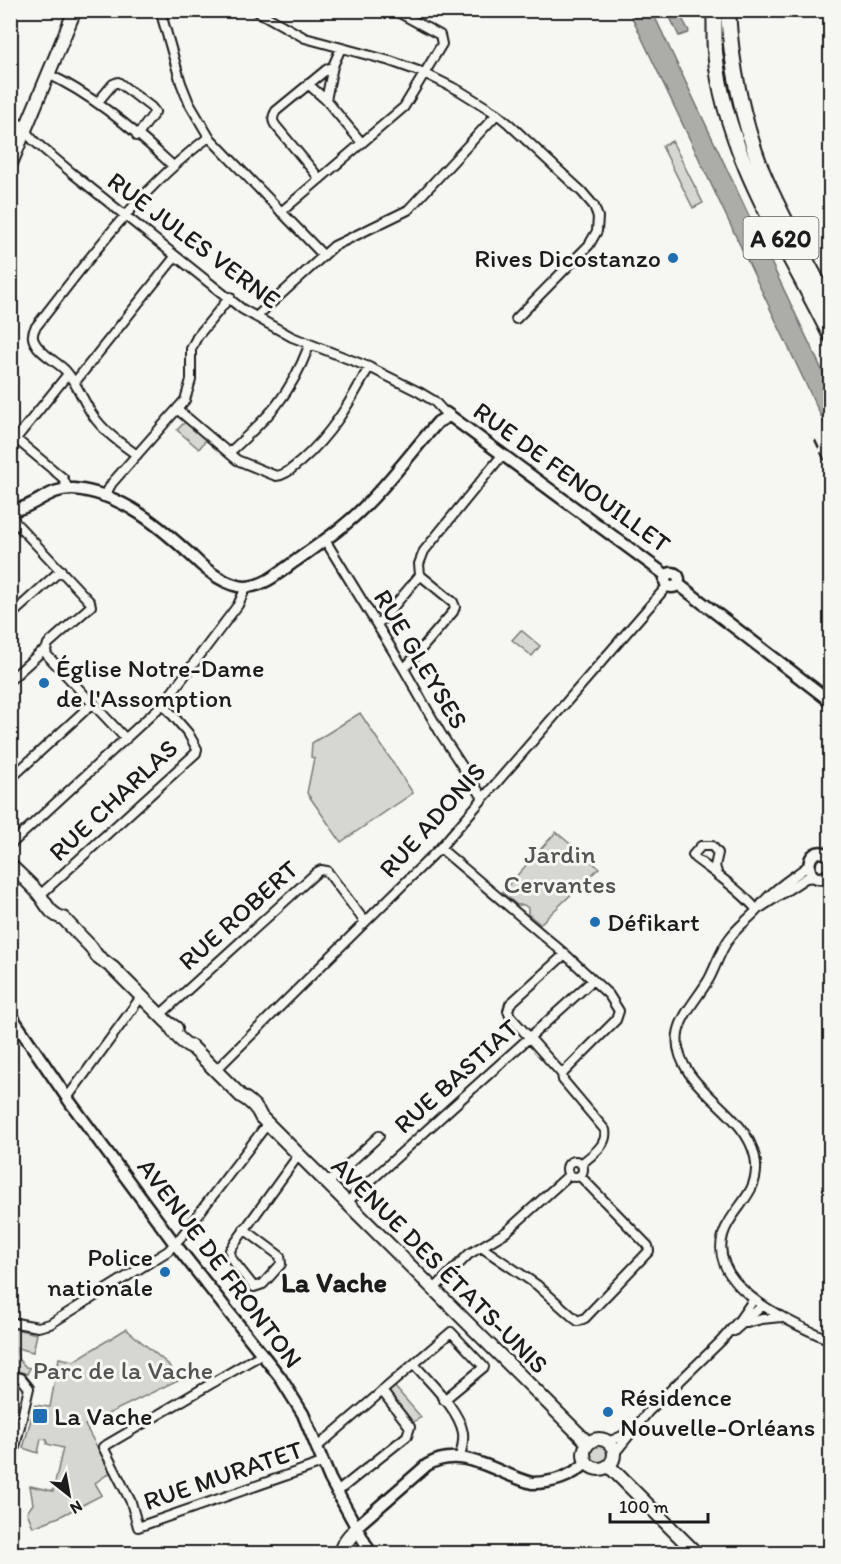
<svg xmlns="http://www.w3.org/2000/svg" width="841" height="1564" font-family="Itim,sans-serif">
<style>
.green{fill:#d6d6d2;stroke:#797977;stroke-width:1.5}
.water{fill:#acaca9;stroke:#727271;stroke-width:1.5}
.lines{fill:none;stroke-linecap:round;stroke-linejoin:round}
.street-casing{stroke:#1c1c1c;stroke-width:12}
.secondary-casing{stroke:#1c1c1c;stroke-width:15}
.primary-casing{stroke:#1c1c1c;stroke-width:16}
.highway-casing{stroke:#1c1c1c;stroke-width:18}
.street{stroke:#f6f6f2;stroke-width:8}
.secondary{stroke:#f6f6f2;stroke-width:10}
.primary{stroke:#f6f6f2;stroke-width:12}
.highway{stroke:#f6f6f2;stroke-width:14}
.rail{stroke:#1c1c1c;stroke-width:2;stroke-dasharray:9 4.5;stroke-linecap:butt}
.poi-dot{fill:#1f6fb2;stroke:#f6f6f2;stroke-width:2}
.labels{text-anchor:middle;dominant-baseline:central;stroke-width:6;stroke-linejoin:round;paint-order:stroke}
.shield{fill:#f6f6f2;stroke:#5d5d5c;stroke-width:1.5}
.shield-label{font-size:24px;font-weight:bold;fill:#1c1c1c}
.street-label{font-size:26px;fill:#1c1c1c;stroke:#f6f6f2}
.poi-label{font-size:26px;fill:#1c1c1c;stroke:#f6f6f2;text-anchor:start}
.park-label{font-size:26px;fill:#545453;stroke:#f6f6f2}
.quarter-label{font-size:28px;font-weight:bold;fill:#1c1c1c;stroke:#f6f6f2}
</style>
<rect width="100%" height="100%" fill="#f6f6f2"/>
<filter id="ink" filterUnits="userSpaceOnUse"><feTurbulence type="fractalNoise" baseFrequency=".0167" numOctaves="2"/><feDisplacementMap in="SourceGraphic" scale="12" xChannelSelector="R" yChannelSelector="G"/><feConvolveMatrix kernelMatrix="1 2 1 2 8 2 1 2 1" color-interpolation-filters="sRGB"/></filter>
<g filter="url(#ink)">
<path class="green" d="M672,141L703,203L693,208L662,146Z
M185,422L206,440L199,449L177,430Z
M521,630L540,646L532,656L512,640Z
M360,713L413,793L341,842L307,793L314,758L311,757L312,743Z
M556,832L599,868L540,924L528,914V908L524,905H517L502,892Z
M11,1328L37,1334L33,1352L17,1348L18,1359L26,1367L30,1368L27,1374L11,1369Z
M126,1329L168,1364L178,1380L85,1425L111,1472L95,1483L102,1495L59,1517L33,1527L27,1512L33,1504L30,1486L53,1491L63,1448L47,1444V1440L41,1439L38,1453L23,1448L35,1405L50,1407L59,1358L74,1361Z
M394,1386L421,1417L412,1423L387,1393Z
M588 1454a10 10 0 1 1 20 0a10 10 0 1 1-20 0Z"/>
<path class="water" d="M629,11H652L830,387V435Z
M667,11H678L689,31L688,33L679,36Z"/>
<g class="lines">
<defs>
<path id="street" d="M160,10L181,83L189,103L209,137L323,255
M255,10L305,38L390,61L424,73L460,91L497,114L509,124L582,192L594,206L598,217L597,231L589,245L516,319
M48,74C93,95 137,132 173,166
M308,84L326,100L362,143
M326,100L333,66L341,48
M97,103L113,84L118,82L151,107L155,112L137,136
M10,114L34,141L72,173L242,309L292,337L369,367L419,392L434,401L445,413
M320,179L276,126C272,121 272,117 276,111L326,70L333,66
M281,212L404,107L442,44L440,35L394,10
M256,317L334,246L408,210L497,114
M75,382L175,257
M177,409L237,460L276,476C286,475 292,468 300,462C331,435 350,403 369,367
M16,439L63,478L68,489
M10,446L68,374
M229,453C269,416 289,398 309,346
M137,455C120,443 103,431 92,414C82,399 77,383 65,370C56,361 39,353 34,341C32,337 33,332 35,328C88,260 139,189 209,137
M104,497L112,483L185,400L191,380V349L197,337L230,297
M12,511L15,522L90,602L91,606L48,644L46,650
M325,540L404,669L441,734L483,798
M10,616L61,570
M377,624L384,618L420,575L419,564L424,551L503,454
M46,650L47,655L126,739
M404,669L453,612L455,607L453,602L420,575
M10,680L40,653L46,650
M10,779L93,703
M10,845L163,704L238,605L246,587
M440,848L565,954L609,995L619,1011L616,1020L562,1074L510,1016L508,1011L510,1004L565,954
M809,865C795,876 778,886 766,899C762,902 761,906 757,910C748,920 737,927 729,939C720,951 716,966 709,979C690,1011 661,1032 689,1073C709,1102 747,1121 755,1157C761,1187 742,1200 729,1222C693,1281 790,1323 830,1340
M718,876L715,866L718,853L712,846H701L693,855L695,858C716,874 740,890 757,910
M40,895L196,753L197,749L188,733L163,704
M760,908L806,878L816,877
M160,1015L317,872L321,870L327,871L365,922
M215,1071L440,848L668,585
M562,1074L563,1080L605,1130C608,1145 592,1155 581,1164
M67,1098L141,997
M567 1169a8 8 0 1 1 16 0a8 8 0 1 1-16 0Z
M327,1184L379,1136
M346,1203L593,980
M244,1229L280,1256L281,1264L263,1284L254,1287L231,1258L230,1250L295,1160L299,1155
M481,1247L537,1285L574,1318L578,1321L585,1318L649,1251L648,1246L580,1176
M433,1290L469,1254L506,1232L569,1175
M10,1322L38,1327L50,1324L168,1251L181,1237L268,1123
M747,1323L762,1319L781,1317
M734,1331L762,1306
M262,1354L103,1447L131,1502L138,1527L322,1463
M414,1364C429,1382 459,1409 463,1433C464,1441 462,1449 460,1457
M10,1376L21,1378L29,1388L14,1451L10,1455
M608,1442L622,1436L628,1431
M316,1448L451,1332L484,1367L444,1400
M614,1454L648,1412L721,1341L740,1319L754,1299
M337,1492L407,1436L410,1427L382,1391
M338,1554C339,1544 348,1532 356,1527
M341,1554L354,1537L356,1527"/>
<path id="secondary" d="M446,413L667,576
M10,510C33,510 48,487 74,489C122,493 162,528 195,559C207,571 228,587 246,587C265,586 280,572 294,562C319,544 345,527 366,505C392,479 414,449 438,422L449,416
M665 580a7 7 0 1 1 14 0a7 7 0 1 1-14 0Z
M678,584L830,701
M830,856C803,838 802,893 830,874
M10,1014L70,1102L175,1244L280,1377L303,1414L330,1479L371,1554
M356,1527L427,1465C462,1444 497,1474 532,1483C552,1483 571,1477 586,1463"/>
<path id="primary" d="M10,166L75,10
M10,865C20,875 31,884 39,894C46,903 50,915 63,918L91,947L97,956L113,968L167,1022L176,1028
M170,1025C175,1035 181,1043 192,1047L241,1096C250,1101 257,1107 261,1117L588,1443
M584 1454a15 15 0 1 1 30 0a15 15 0 1 1-30 0Z
M609,1466L697,1554"/>
<path id="highway" d="M714,10C715,24 714,38 715,52C725,155 786,245 830,335
M728,10C731,66 742,119 762,171C781,217 807,261 830,305"/>
</defs>
<use href="#street" class="street-casing"/>
<use href="#secondary" class="secondary-casing"/>
<use href="#primary" class="primary-casing"/>
<use href="#highway" class="highway-casing"/>
<use href="#street" class="street"/>
<use href="#secondary" class="secondary"/>
<use href="#primary" class="primary"/>
<use href="#highway" class="highway"/>
<path class="rail" d="M815,440L830,472"/>
</g>
</g>
<g class="poi-dot">
<circle cx="673" cy="258" r="6"/>
<circle cx="44" cy="683" r="6"/>
<circle cx="595" cy="922" r="6"/>
<circle cx="165" cy="1272" r="6"/>
<circle cx="608" cy="1412" r="6"/>
<rect x="32" y="1408" width="16" height="16" rx="3"/>
</g>
<g class="labels">
<rect class="shield" x="743.5" y="217" width="75" height="42" rx="4.5"/>
<g class="shield-label">
<text x="781" y="238">A 620</text>
</g>
<g class="street-label">
<text transform="translate(194 240) rotate(37)">RUE JULES VERNE</text>
<text transform="translate(572 477) rotate(36)">RUE DE FENOUILLET</text>
<text transform="translate(421 659) rotate(59)">RUE GLEYSES</text>
<text transform="translate(113 800) rotate(-43)">RUE CHARLAS</text>
<text transform="translate(432 820) rotate(-48)">RUE ADONIS</text>
<text transform="translate(238 915) rotate(-42)">RUE ROBERT</text>
<text transform="translate(456 1076) rotate(-42)">RUE BASTIAT</text>
<text transform="translate(220 1263) rotate(53)">AVENUE DE FRONTON</text>
<text transform="translate(440 1265) rotate(45)">AVENUE DES ÉTATS-UNIS</text>
<text transform="translate(223 1475) rotate(-19)">RUE MURATET</text>
</g>
<g class="poi-label">
<text x="661" y="258" text-anchor="end">Rives Dicostanzo</text>
<text x="56" y="668">Église Notre-Dame<tspan x="56" dy="30">de l'Assomption</tspan></text>
<text x="607" y="922">Défikart</text>
<text x="153" y="1257" text-anchor="end">Police<tspan x="153" dy="30">nationale</tspan></text>
<text x="620" y="1397">Résidence<tspan x="620" dy="30">Nouvelle-Orléans</tspan></text>
<text x="54" y="1416">La Vache</text>
</g>
<g class="park-label">
<text x="560" y="854">Jardin<tspan x="560" dy="30">Cervantes</tspan></text>
<text x="123" y="1370">Parc de la Vache</text>
</g>
<g class="quarter-label">
<text x="334" y="1282">La Vache</text>
</g>
</g>
<rect width="841" height="1564" fill="none" stroke="#f6f6f2" stroke-width="36"/>
<rect x="18" y="18" width="805" height="1528" fill="none" stroke="#1c1c1c" stroke-width="2" filter="url(#ink)"/>
<g transform="translate(69 1495) rotate(149)" stroke="#f6f6f2" stroke-width="4.5" paint-order="stroke">
<path d="M0-4.5L10 22L0 15L-10 22Z" fill="#1c1c1c"/>
<text y="-9" font-size="16" font-weight="bold" text-anchor="middle" fill="#1c1c1c">N</text>
</g>
<path d="M610 1513v9h98v-9" fill="none" stroke="#1c1c1c" stroke-width="3"/>
<text x="619" y="1513" font-size="18" fill="#1c1c1c" stroke="#f6f6f2" stroke-width="4.5" paint-order="stroke">100 m</text>
</svg>
